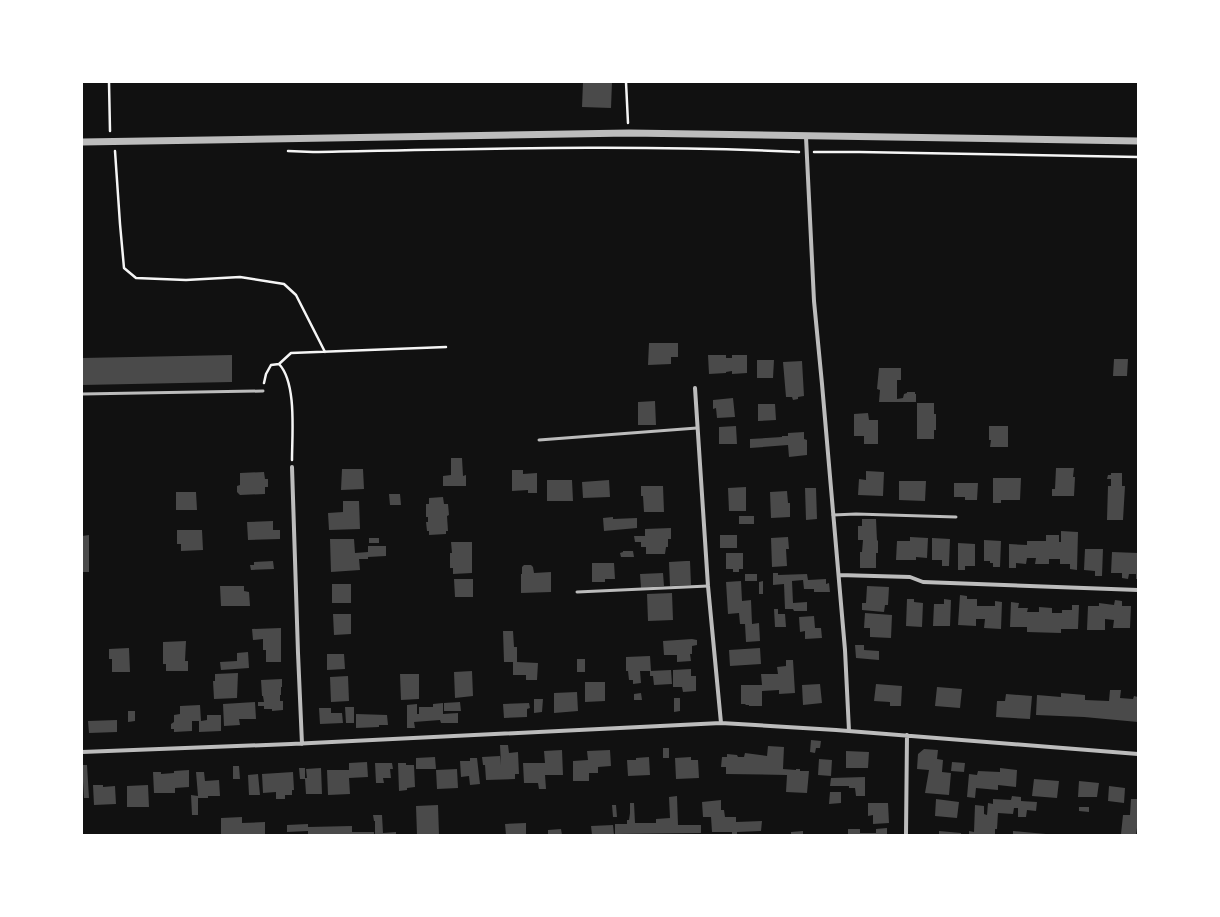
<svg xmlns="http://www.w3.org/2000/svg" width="1220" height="917" font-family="'Public Sans',sans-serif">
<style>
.building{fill:#4a4a4a}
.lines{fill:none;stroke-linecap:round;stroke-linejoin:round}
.path{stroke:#f5f5f5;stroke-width:2.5}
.service{stroke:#bcbcbc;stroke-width:3}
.minor{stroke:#bcbcbc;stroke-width:4}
.tertiary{stroke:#bcbcbc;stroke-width:7}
</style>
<rect width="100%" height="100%" fill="#111"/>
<path class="building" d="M583,82H612L611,108L582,107Z
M649,343H678V357H671V364L648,365Z
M232,355V382L82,385V358Z
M708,355H726V358H732V355H747V373L732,374V371L726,372V373L709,374Z
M1114,359H1128L1127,376H1113Z
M757,360H774L773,378H757Z
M802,361L804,396L798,397V399L793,400L792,397H786L783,362Z
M879,368H901V380H897V399L903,398L904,394L907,393V392H915V394H916V402H879L880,390L877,389Z
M733,398L735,417L717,418L716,408L713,409V400Z
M655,401L656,425H638V402Z
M917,403H934V414H936V430H934V439H917Z
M758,404H775L776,420L758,421Z
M868,413L869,420H878V444H864V436H854V414Z
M736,426L737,444H719V427Z
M989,426H1008V447H990L991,440H989Z
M804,432V439L807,440V455L789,457L788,445L750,448V439L782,437V436H788V433Z
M451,458H462L463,476L466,475V486H443V476L451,475Z
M1056,468H1074L1073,477H1075L1074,496H1052V489H1055Z
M342,469H363L364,489L341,490Z
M512,470H523V474L537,473V493H528V490L512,491Z
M866,471L884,472L883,496L858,495L859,479L866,480Z
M264,472L265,479H268V487H265V494L240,495L237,492V486L240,485V473Z
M1111,473H1122V486H1125L1123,520H1107L1108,486H1111V479H1107L1108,475H1111Z
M993,478H1021L1020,500H1001V503H993Z
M547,480H572L573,501H547Z
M609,480L610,497L583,498L582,482Z
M899,481H926L925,501L899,500Z
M954,483H978L977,500H965V497H954Z
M641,486H663L664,512H644L643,496H641Z
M746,487V511H729L728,488Z
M805,488H816L817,519L806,520Z
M787,491L788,503H790V517L771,518L770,492Z
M176,492H196L197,510H176Z
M389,494H400L401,505H390Z
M443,497L444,504H448L449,515L447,516L448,531H446V534L429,535V531H427L426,522H428V517H426V504H429V498Z
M343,501H359L360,529L329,530L328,513L343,512Z
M739,516H754V524H739Z
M613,517V519L637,518V528L604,531L603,518Z
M862,519H876L877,541L878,540V553H876V568H860V552H862L863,540H858V526H862Z
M273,521V530H280V539L248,540L247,522Z
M671,528V539H668V547H666L665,554H646V547H641V542H635L634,536H645V529Z
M177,530H202L203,550L181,551V544H177Z
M1061,531L1078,532L1077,570L1070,569V564H1060V559H1049V564H1035L1036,558H1027L1026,564L1016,563V568H1009V544L1027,545V541H1046V535H1059V542H1061Z
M89,535V572H82V536Z
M720,535H737V548H720Z
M788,537L789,549H786L787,566L772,567L771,538Z
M910,537L928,538L927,558L916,557V560H896L897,541H910Z
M369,538H379V543H369Z
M932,538L950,539L949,566H942V560H932Z
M330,539H354L355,553L368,552V546H386V556L368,557V559H359L360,570L331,572Z
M984,540L1001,541L1000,567H993V563H990V561H984Z
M451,542H472V573L453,574V568H450V553H452Z
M958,543L975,544V566H965V570H958Z
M1085,549H1103L1102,576H1095V571L1084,570Z
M623,551H633L634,557H621L620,553L623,552Z
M1112,552L1138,553V579H1136V574H1129L1128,579L1122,578V573H1111Z
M726,553H743V569H739V572H733V569H726Z
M273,561L274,569L251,570L250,565H254V562Z
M686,561H690L691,585L670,586L669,562Z
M592,563H614L615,579H605V582H592Z
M524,565H531L533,567L534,573L551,572V592L521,593V574H522V567Z
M663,573L664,586L641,588L640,574Z
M773,573H778V575L807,574L808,580L826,579V584L829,583L830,592H814V589H804L803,580L792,581L793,603L807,602V611H794L793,609H785L784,584L773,585Z
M745,574H757V581H745Z
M454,579H473V597H455Z
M741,581L742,601L751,600L752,624L759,623L760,641L746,642L745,624H740L739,613L728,614L726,582Z
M763,581V594H759V582Z
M332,584H351V603H332Z
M220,586H244V591L249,592L250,606H221Z
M867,586L889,587L888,605H885L884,612L862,610V603H866Z
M672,593L673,620L648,621L647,594Z
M960,595L967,596V599H977V606H995V601L1002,602L1001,629L984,628L985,619H976V626L958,625Z
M907,599H914V602L923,603L922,627L906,626Z
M944,599L951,600L950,626H933L934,604H944Z
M1115,600L1122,601V606H1131L1130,628H1113L1114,620L1105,619V630H1087L1088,606H1099V603L1114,605Z
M1011,602L1019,603L1018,608H1028L1027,612H1039V607L1052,608V613H1062V610H1072V605H1079L1078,629H1061V633L1027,632V627H1010Z
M774,609H778V614H785L786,627H775Z
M865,613L892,615L891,638L870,637V628H864Z
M333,614H351V634L334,635Z
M814,616L815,628H821L822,638L805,639V631L800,632L799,617Z
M281,628V662H266V650H263V639L253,640L252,629Z
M503,631H513L514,647H517V662L538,663L537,680H526V675H513V662H504Z
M692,639L697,640V645L692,646V654H690L691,661L677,662V655H664L663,641Z
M186,641L185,661H188V671H166V664H163V642Z
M855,645H864V650L879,651V660L856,658Z
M129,648L130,672H112V659H109V649Z
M760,648L761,664L730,666L729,650Z
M248,652L249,668L221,670L220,662L237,661V653Z
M327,654H344L345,669L327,670Z
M650,656L651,671H640L641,683L633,684V680H629L628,671H626V657Z
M577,659H585V672H577Z
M786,660H793L795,693L779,694V690L762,691V706H749V705H746L745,704H741V685H762L761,674H778L777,667L786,666Z
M691,669V676H696V691L683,692L682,687H673V670Z
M671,670L672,684L654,685L653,676H650V671Z
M472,671L473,696L455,698L454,672Z
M238,673L237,698L214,699L213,681H215V674Z
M400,674H419V699L401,700Z
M348,676L349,701L331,702L330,677Z
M282,679V687H281V695H280V701H283V710L272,711V709H264V706H258V702H264L263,696H262L261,680Z
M585,682H605V701L585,702Z
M820,684L822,703L803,705L802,685Z
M876,684L902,686L901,706H890V702L874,701Z
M937,687L962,689L960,708L935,706Z
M1110,690H1121L1120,698L1133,699L1134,696L1138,697V722L1084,717L1036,715L1037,695L1061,697V693L1085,695V700L1109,701Z
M577,692L578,711L554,713V693Z
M641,693L642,700H634V694Z
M1006,694L1032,696L1030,719L996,717L997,701H1005Z
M674,698H680V711L674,712Z
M534,699H543L542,712L534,713Z
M255,702L256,719H239L240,725L224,726L223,704Z
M460,702L461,711H444V703Z
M443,703V714L458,713V723H441L440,720L414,722L415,728H407V705L417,704V714H419V707H433V704Z
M529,703L530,708L527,709V717L504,718L503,704Z
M200,705L201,721L207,720V715H221V731L199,732V721H192V731L174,732V729H171V724L174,722V715L180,714V706Z
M345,707H354V723H346Z
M319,708H331V713H342L343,723L320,724Z
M128,711H135V721L128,722Z
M356,714L387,715L388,725H379V727L356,728Z
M117,720V732L89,733L88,721Z
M811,740L821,741L820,748H816L815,753L810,752Z
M500,745H508L509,753L518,752L519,774H515V779L486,780L485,765H483L482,757L500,756L501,765Z
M768,746L784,747L783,769L796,770V769H800V771H809L807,793L786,792L787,775L726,774V767H721L722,757H727V754L737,755L738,757H744L745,753L767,756Z
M663,748H669V758H663Z
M924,749L938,750L937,759L943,760L942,772L951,773L949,795L925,793L929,770L917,769L918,754Z
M562,750L563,775H545L546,789H539L538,783H524L523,763H545L544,751Z
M610,750L611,766L598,767V773H589V781H573V761L588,760L587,751Z
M846,751L869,752L868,768H846Z
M435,757L436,769H416V758Z
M649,757L650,775L628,776L627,760H636V758Z
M691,757V760H698L699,778L676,779L675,758Z
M470,758H477L480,784L470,785L469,776L461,777L460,761H470Z
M819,759L832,760L831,776L818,775Z
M367,762L368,777L349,778L350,794L328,795L327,770H349V763Z
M952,762L965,763L964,772L951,771Z
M375,763H392L393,769H390L391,778H383L384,783H376Z
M398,763H406V765H414L415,787L407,788V790L399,791Z
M82,765H87L89,798H84Z
M233,766H239L240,779H233Z
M299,768H305V778H307L306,769L321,768L322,794H306L305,779H300Z
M1000,768L1017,770L1016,787L998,785V790L976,788L975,798L967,797L969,774L977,775L978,771L1000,772Z
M457,769L458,788L437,789L436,770Z
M189,770V787L175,788V793H154L153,772H161V774L174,773V771Z
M196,772H204L205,781L219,780L220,796H208V798H198V815H192L191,795L198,796Z
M293,772L294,790H292V795H285V799H276V792L263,793L262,774Z
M258,774L260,795H249L248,775Z
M865,777V796H856L855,788H849V786H830L831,778Z
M1034,779L1059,781L1057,798L1032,796Z
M1079,781L1099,783L1097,797H1078Z
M93,785H103V787L115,786L116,804L94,805Z
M148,785L149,807H127V786Z
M1109,786L1125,788L1124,803L1108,801Z
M830,792H841V803L829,804Z
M677,796L678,825H701V833L615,834V824H627V820H629L630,813V803H634L635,823H656V819L670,818L669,797Z
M1012,796L1021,797V801L1037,802L1036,811L1027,810L1026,817H1018V808H1014L1013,814L998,813L997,829H995V835H969V831L974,832L975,805L984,806V814L987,815L988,803L993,804V799L1011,800Z
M936,799L959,802L957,818L935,816Z
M1131,799H1138V828H1137L1136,835L1121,834L1123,815H1130Z
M721,800V810H724L725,817H736V822L762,821L761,831L737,832V835H732V832H712L711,817H703L702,802Z
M868,803H888L889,823L873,824V815L868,816Z
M438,805L439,835H417L416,806Z
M612,805H616L617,817H613Z
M1079,807H1089V812L1079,811Z
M373,815H382L383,833L396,832V835H375V821H374Z
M242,817V823L265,822V835H221V818Z
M526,823V835H506L505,824Z
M308,824V827L352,826V832H374V835H308V831L287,832V825Z
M613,825L614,835H592L591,826Z
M887,828V835H848V829H860V833H876V829Z
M561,829L562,835H548V830Z
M803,831V835H791V832Z
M939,831L961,833V835H939Z
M1013,831L1046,834V835H1013Z"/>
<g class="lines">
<path class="path" d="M109,82L110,131
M626,82L628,123
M115,151L120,224L124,268L136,278L186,280L240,277L284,284L296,295L325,352
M288,151L313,152C475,149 637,144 799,152
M814,152H859L1138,157
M279,364L291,353L446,347
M264,383L266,374L271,365L279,364C297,383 292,434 292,460"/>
<path class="service" d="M82,394L263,391
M539,440L697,428
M833,515L856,514L956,517
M577,592L708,586"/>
<path class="minor" d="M806,137L814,301L822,384L845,650L849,731
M695,388L708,586L721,723
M292,467L298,653L302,744
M839,575L910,577L923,582L1138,590
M82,752L291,744L721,723L836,730L1138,754
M906,835L907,735"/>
<path class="tertiary" d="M82,142L629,133L1138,141"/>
</g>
<rect width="1220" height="917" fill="none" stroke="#ffffff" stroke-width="166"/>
</svg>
